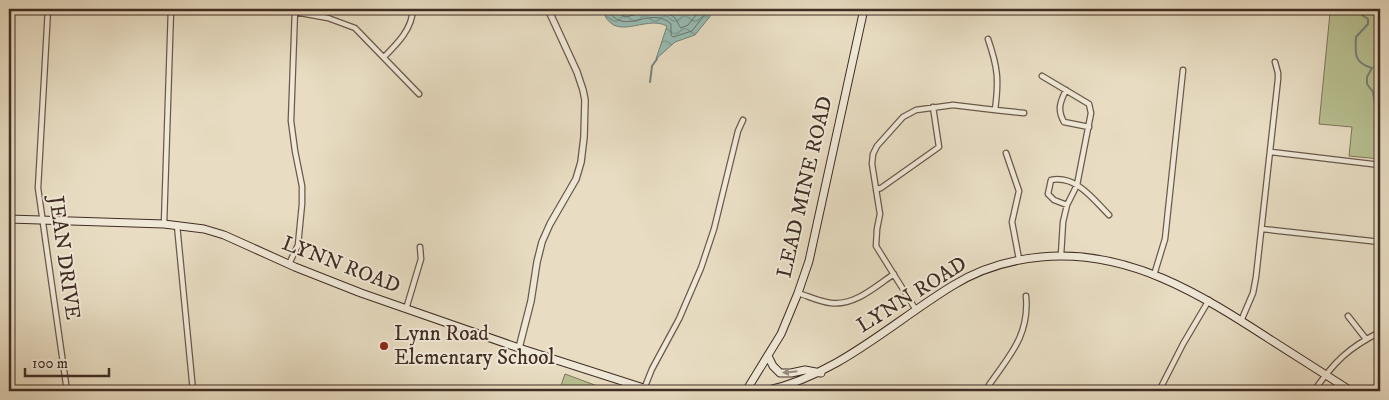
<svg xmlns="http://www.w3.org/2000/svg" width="1389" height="400" font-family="'IM FELL DW Pica',serif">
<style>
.park{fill:#b8c092;stroke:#7c765a}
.water{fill:url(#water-waves);stroke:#748379}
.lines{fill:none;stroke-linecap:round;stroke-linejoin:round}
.shore{stroke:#6c746b;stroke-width:1}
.stream{stroke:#748379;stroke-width:2}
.minor-casing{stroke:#6a594b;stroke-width:7}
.tertiary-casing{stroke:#6a594b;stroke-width:8}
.secondary-casing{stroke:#402d23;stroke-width:9}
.minor{stroke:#f0e9d8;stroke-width:4.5}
.tertiary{stroke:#f0e9d8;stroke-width:5.5}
.secondary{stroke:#f0e9d8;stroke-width:7}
.oneway{fill:#988b7e}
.poi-dot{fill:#8f2418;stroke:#f0e9d8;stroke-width:2}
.labels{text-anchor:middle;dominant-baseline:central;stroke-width:4;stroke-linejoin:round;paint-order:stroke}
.street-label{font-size:21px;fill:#402d23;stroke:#f0e9d8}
.poi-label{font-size:21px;fill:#402d23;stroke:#f0e9d8;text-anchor:start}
</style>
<defs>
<pattern id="water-waves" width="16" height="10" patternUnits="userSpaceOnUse" patternTransform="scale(1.25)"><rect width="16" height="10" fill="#97bcb3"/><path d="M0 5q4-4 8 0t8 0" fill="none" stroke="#7d9991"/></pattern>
</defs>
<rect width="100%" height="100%" fill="#e8ddc3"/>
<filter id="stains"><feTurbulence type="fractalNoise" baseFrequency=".004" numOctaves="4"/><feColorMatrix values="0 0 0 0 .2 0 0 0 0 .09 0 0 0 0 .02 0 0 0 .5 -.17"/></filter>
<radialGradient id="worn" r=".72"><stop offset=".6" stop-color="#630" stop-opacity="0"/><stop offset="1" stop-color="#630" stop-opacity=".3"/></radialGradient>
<path class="park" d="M1006,9H1380V159L1349,156L1352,127L1319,124L1330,13Z
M565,374L611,391H559Z"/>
<path class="water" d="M602,9H716L695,35L675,42L656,59L667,26C644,14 614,45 602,9Z"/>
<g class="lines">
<path class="shore" d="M608,9C623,39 650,4 671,24V35L673,37L692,31L709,9
M615,9L618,13L625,17C640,14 661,5 675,18C678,21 678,25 681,28L688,25L701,9"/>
<path class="stream" d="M1353,9L1368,19V24L1356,37C1355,54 1354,63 1372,68L1367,77V84L1373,92L1380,131
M1358,13L1368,9
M650,82L652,66L657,59"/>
<defs>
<path id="minor" d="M48,9L38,188L67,391
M295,12L328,18L355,28L419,94
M384,57C398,43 412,29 413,9
M1042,76L1089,104L1091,113L1077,185L1067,205L1063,222L1061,255
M1066,90C1060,102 1057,110 1064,122L1089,127
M995,110L1024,113
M1271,152L1380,165
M1006,153L1019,191L1012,222L1019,259
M877,189L881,188L939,147L933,107
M1067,205L1054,200L1048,194L1051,180C1076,175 1093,199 1109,215
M164,224L171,9
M177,225L193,391
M1262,229L1380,242
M289,264L298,245L302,204V186L295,151L291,121L295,9
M1154,275L1165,239L1183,70
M798,293C808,296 820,302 831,303C855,306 876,286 894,274
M406,309L421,259L420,247
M916,310L876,246L877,229L880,214L872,164L873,154L877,146L903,117L916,110L953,105L995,110C999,80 998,68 988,39
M1348,316L1366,339
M1241,321L1253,293L1256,277L1278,79V73L1275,62
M644,389L652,369L679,319L701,268L714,229L738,131L743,120
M985,391C1006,359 1030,338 1026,296
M1159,391L1183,344L1209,300
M1314,391C1334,362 1348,348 1380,332"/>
<path id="tertiary" d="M519,348L531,301L537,262L542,242L550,224L576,179L581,162L584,137L585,100L583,90L577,72L548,9"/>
<path id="secondary" d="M9,219L164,224L204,229L224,235L295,267L361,293L519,348L653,391
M768,356L773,366L780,373H791L805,370L821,373
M746,391L781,334L798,293L809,261L864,9
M765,391C838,375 890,324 952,286C979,269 1009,260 1041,257C1129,249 1200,294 1271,340C1298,357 1324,374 1351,391"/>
</defs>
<use href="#minor" class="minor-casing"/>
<use href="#tertiary" class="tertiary-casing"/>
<use href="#secondary" class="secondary-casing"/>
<use href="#minor" class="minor"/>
<use href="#tertiary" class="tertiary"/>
<use href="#secondary" class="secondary"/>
</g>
<defs><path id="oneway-solid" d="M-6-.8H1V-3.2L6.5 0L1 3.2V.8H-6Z" transform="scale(1.25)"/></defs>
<use class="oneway" href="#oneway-solid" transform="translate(790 372) rotate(174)"/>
<circle class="poi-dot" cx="384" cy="346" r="5"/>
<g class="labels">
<g class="street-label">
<text transform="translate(805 187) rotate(-77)">LEAD MINE ROAD</text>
<text transform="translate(64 258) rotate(82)">JEAN DRIVE</text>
<text transform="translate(341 265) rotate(21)">LYNN ROAD</text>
<text transform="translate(912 295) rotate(-32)">LYNN ROAD</text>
</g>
<g class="poi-label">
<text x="394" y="334">Lynn Road<tspan x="394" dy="24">Elementary School</tspan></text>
</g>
</g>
<rect width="1389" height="400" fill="none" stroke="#e8ddc3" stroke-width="30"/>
<rect x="10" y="10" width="1369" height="380" fill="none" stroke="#402d23" stroke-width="2.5"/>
<rect x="15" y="15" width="1359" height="370" fill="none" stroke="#402d23"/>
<path d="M25 368v8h84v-8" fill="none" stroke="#402d23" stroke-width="2.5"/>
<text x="32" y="368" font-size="15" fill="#402d23" stroke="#f0e9d8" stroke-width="4" paint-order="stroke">100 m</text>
<rect width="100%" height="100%" filter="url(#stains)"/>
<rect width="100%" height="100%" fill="url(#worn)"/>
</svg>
